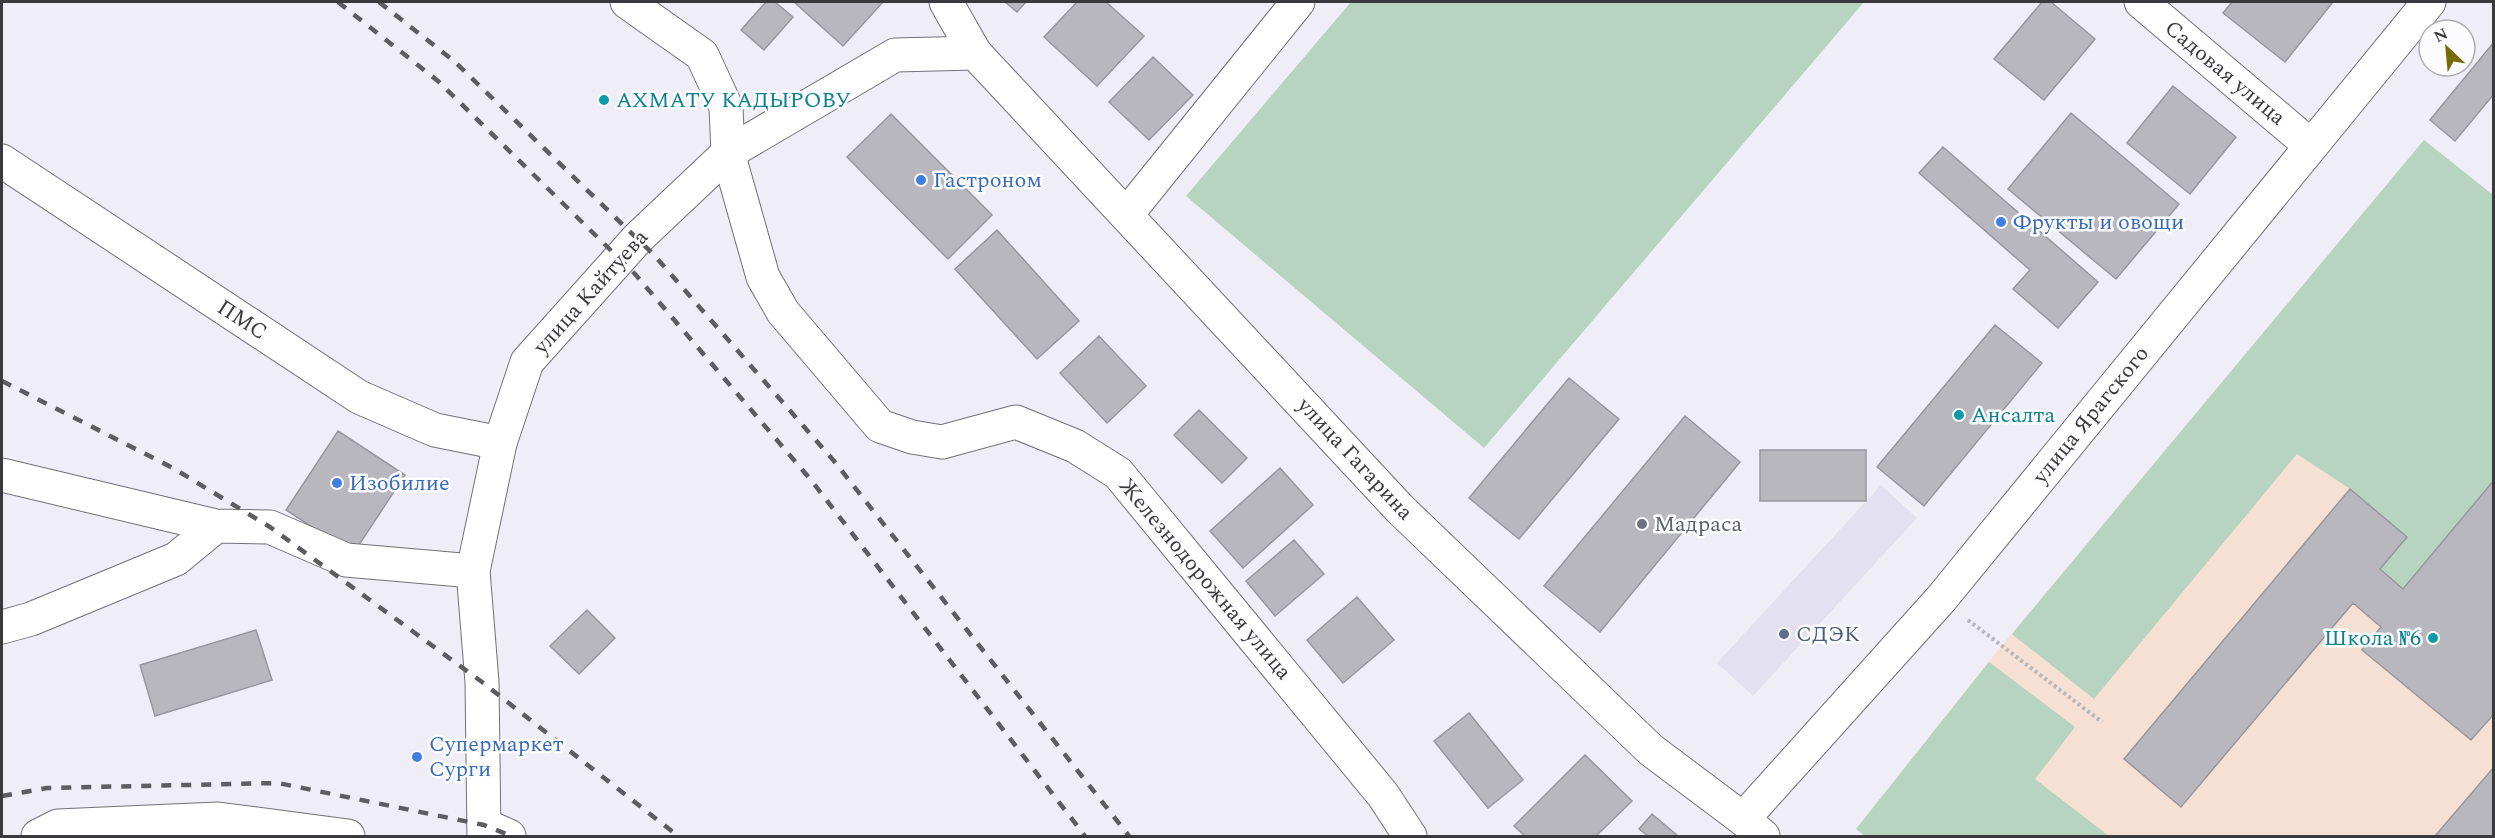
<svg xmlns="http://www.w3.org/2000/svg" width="2495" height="838" font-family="Spectral,serif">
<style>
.built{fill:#e3e0f0}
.education{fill:#f6e0d3}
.green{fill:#b6d4c0}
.building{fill:#b8b7be;stroke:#98979e;stroke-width:1.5}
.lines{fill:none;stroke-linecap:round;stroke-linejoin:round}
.minor-casing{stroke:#727077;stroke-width:35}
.major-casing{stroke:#727077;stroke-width:35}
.path{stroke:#b7b6bd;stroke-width:4;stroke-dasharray:3 3;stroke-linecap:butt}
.minor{stroke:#fff;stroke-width:33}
.major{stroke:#fff;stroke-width:33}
.rail{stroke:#5d5c60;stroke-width:4.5;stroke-dasharray:10 10;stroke-linecap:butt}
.culture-dot{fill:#0f9aa8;stroke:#fcfcfe;stroke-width:2}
.shop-dot{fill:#3f7fe0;stroke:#fcfcfe;stroke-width:2}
.worship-dot{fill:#6b7280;stroke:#fcfcfe;stroke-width:2}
.service-dot{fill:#5c6f8a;stroke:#fcfcfe;stroke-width:2}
.labels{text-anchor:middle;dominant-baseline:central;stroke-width:5;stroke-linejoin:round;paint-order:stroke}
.street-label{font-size:22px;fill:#3a393d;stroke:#fcfcfe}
.culture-label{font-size:22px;fill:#0d838f;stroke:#fcfcfe;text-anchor:start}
.shop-label{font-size:22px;fill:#366cbe;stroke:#fcfcfe;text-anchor:start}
.worship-label{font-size:22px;fill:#5b616d;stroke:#fcfcfe;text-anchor:start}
.service-label{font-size:22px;fill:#4e5e75;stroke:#fcfcfe;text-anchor:start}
</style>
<rect width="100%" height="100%" fill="#efeef6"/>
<path class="built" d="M1881,485L1917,518L1753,696L1717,663Z"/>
<path class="education" d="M2424,140L2493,195V836H1865L1856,829L1989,661Z"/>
<path class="green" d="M1351,2H1864L1484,448L1186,196Z
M2424,140L2493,195V480L2403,589L2380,569L2406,538L2350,489L2297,454L2094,699L2012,634Z
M1989,662L2075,727L2035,779L2109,836H1865L1856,829Z"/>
<path class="building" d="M766,2H775L793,17L764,50L741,30Z
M794,2H883L843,46Z
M1005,2H1026L1017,12Z
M1077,2H1106L1144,36L1097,86L1044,37Z
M2042,2H2051L2095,39L2044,100L1994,59Z
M2232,2H2333L2285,62L2223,13Z
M2494,42V94L2455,141L2430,120Z
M1153,57L1193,95L1149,140L1109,102Z
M2173,86L2236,137L2190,194L2127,143Z
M2071,113L2179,204L2116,279L2008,189Z
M891,114L992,215L948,259L847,157Z
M1943,147L2098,282L2058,328L2013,289L2030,270L1919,173Z
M997,230L1079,321L1037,359L955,269Z
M1995,325L2042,363L1924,506L1877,467Z
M1099,336L1146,386L1107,423L1060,373Z
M1569,378L1619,419L1519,539L1469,498Z
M1199,410L1247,458L1222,483L1174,435Z
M1685,416L1740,462L1600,632L1544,586Z
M338,431L405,475L353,554L286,510Z
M1760,450H1866V501H1760Z
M1280,468L1313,505L1243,568L1210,531Z
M2494,480V714L2471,740L2362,650L2381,627L2353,603L2181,807L2124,759L2350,489L2407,537L2380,569L2403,589Z
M1294,540L1324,574L1275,616L1246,581Z
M1357,597L1394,640L1343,683L1307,640Z
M587,610L615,638L579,674L550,646Z
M256,630L272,680L155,716L140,665Z
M1469,713L1523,780L1488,808L1434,741Z
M1585,755L1632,801L1596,836H1525L1514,826Z
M2494,767V836H2435Z
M1652,814L1678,836H1648L1639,829Z"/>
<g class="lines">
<defs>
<path id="minor" d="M627,2L702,55L726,107L728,153L763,277L783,312L880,426L912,437L942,442L1016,422L1075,446L1118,473L1383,795L1410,836
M946,2L975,53
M2141,2L2310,145
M2,161L359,397L435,430L500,443
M1127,214L1298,2
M2,475L216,526
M2,627L31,619L176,559L216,526L270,527L346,560L473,571
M1743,819L1763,836
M484,825L509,836
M38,836L58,826L218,819L348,836"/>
<path id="major" d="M484,836L482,682L473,571L500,443L527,362L638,238L728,153L895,55L975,53L1400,509L1651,750L1743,819L1941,599L2429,2"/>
</defs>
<use href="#minor" class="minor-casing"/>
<use href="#major" class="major-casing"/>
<path class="path" d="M1968,620L2102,722"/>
<use href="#minor" class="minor"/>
<use href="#major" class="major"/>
<path class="rail" d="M338,2L438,81L635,274L811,480L1085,836
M379,2L454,61L654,255L834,461L1129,836
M2,381L173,468L270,527L482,682L678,836
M2,796L47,788L278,783L484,825L511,836"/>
</g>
<g class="culture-dot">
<circle cx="604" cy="100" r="6"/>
<circle cx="1959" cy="415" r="6"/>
<circle cx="2433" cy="638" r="6"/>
</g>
<g class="shop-dot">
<circle cx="921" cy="180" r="6"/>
<circle cx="2001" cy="222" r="6"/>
<circle cx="337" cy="483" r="6"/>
<circle cx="417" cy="757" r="6"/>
</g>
<circle class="worship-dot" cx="1642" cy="524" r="6"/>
<circle class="service-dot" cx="1784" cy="634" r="6"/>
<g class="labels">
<g class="street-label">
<text transform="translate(2225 73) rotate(40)">Садовая улица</text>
<text transform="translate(591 292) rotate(-48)">улица Кайтуева</text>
<text transform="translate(242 320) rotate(33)">ПМС</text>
<text transform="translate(2091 415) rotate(-51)">улица Ярагского</text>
<text transform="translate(1355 459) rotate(47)">улица Гагарина</text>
<text transform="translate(1205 579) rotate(50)">Железнодорожная улица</text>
</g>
<g class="culture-label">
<text x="616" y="100">АХМАТУ КАДЫРОВУ</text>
<text x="1971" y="415">Ансалта</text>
<text x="2421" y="638" text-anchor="end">Школа №6</text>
</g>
<g class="shop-label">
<text x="933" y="180">Гастроном</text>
<text x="2013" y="222">Фрукты и овощи</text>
<text x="349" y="483">Изобилие</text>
<text x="429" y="744">Супермаркет<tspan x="429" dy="25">Сурги</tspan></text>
</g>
<g class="worship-label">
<text x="1654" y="524">Мадраса</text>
</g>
<g class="service-label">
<text x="1796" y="634">СДЭК</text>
</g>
</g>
<rect width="2495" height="838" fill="none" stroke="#3a393d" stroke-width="6"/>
<g transform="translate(2447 48) rotate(334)"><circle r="28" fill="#fcfcfe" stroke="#aeaeb1" stroke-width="1.5"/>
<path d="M0-4.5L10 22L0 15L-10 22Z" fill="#796b04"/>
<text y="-9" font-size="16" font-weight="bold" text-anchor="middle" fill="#3a393d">N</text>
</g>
</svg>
